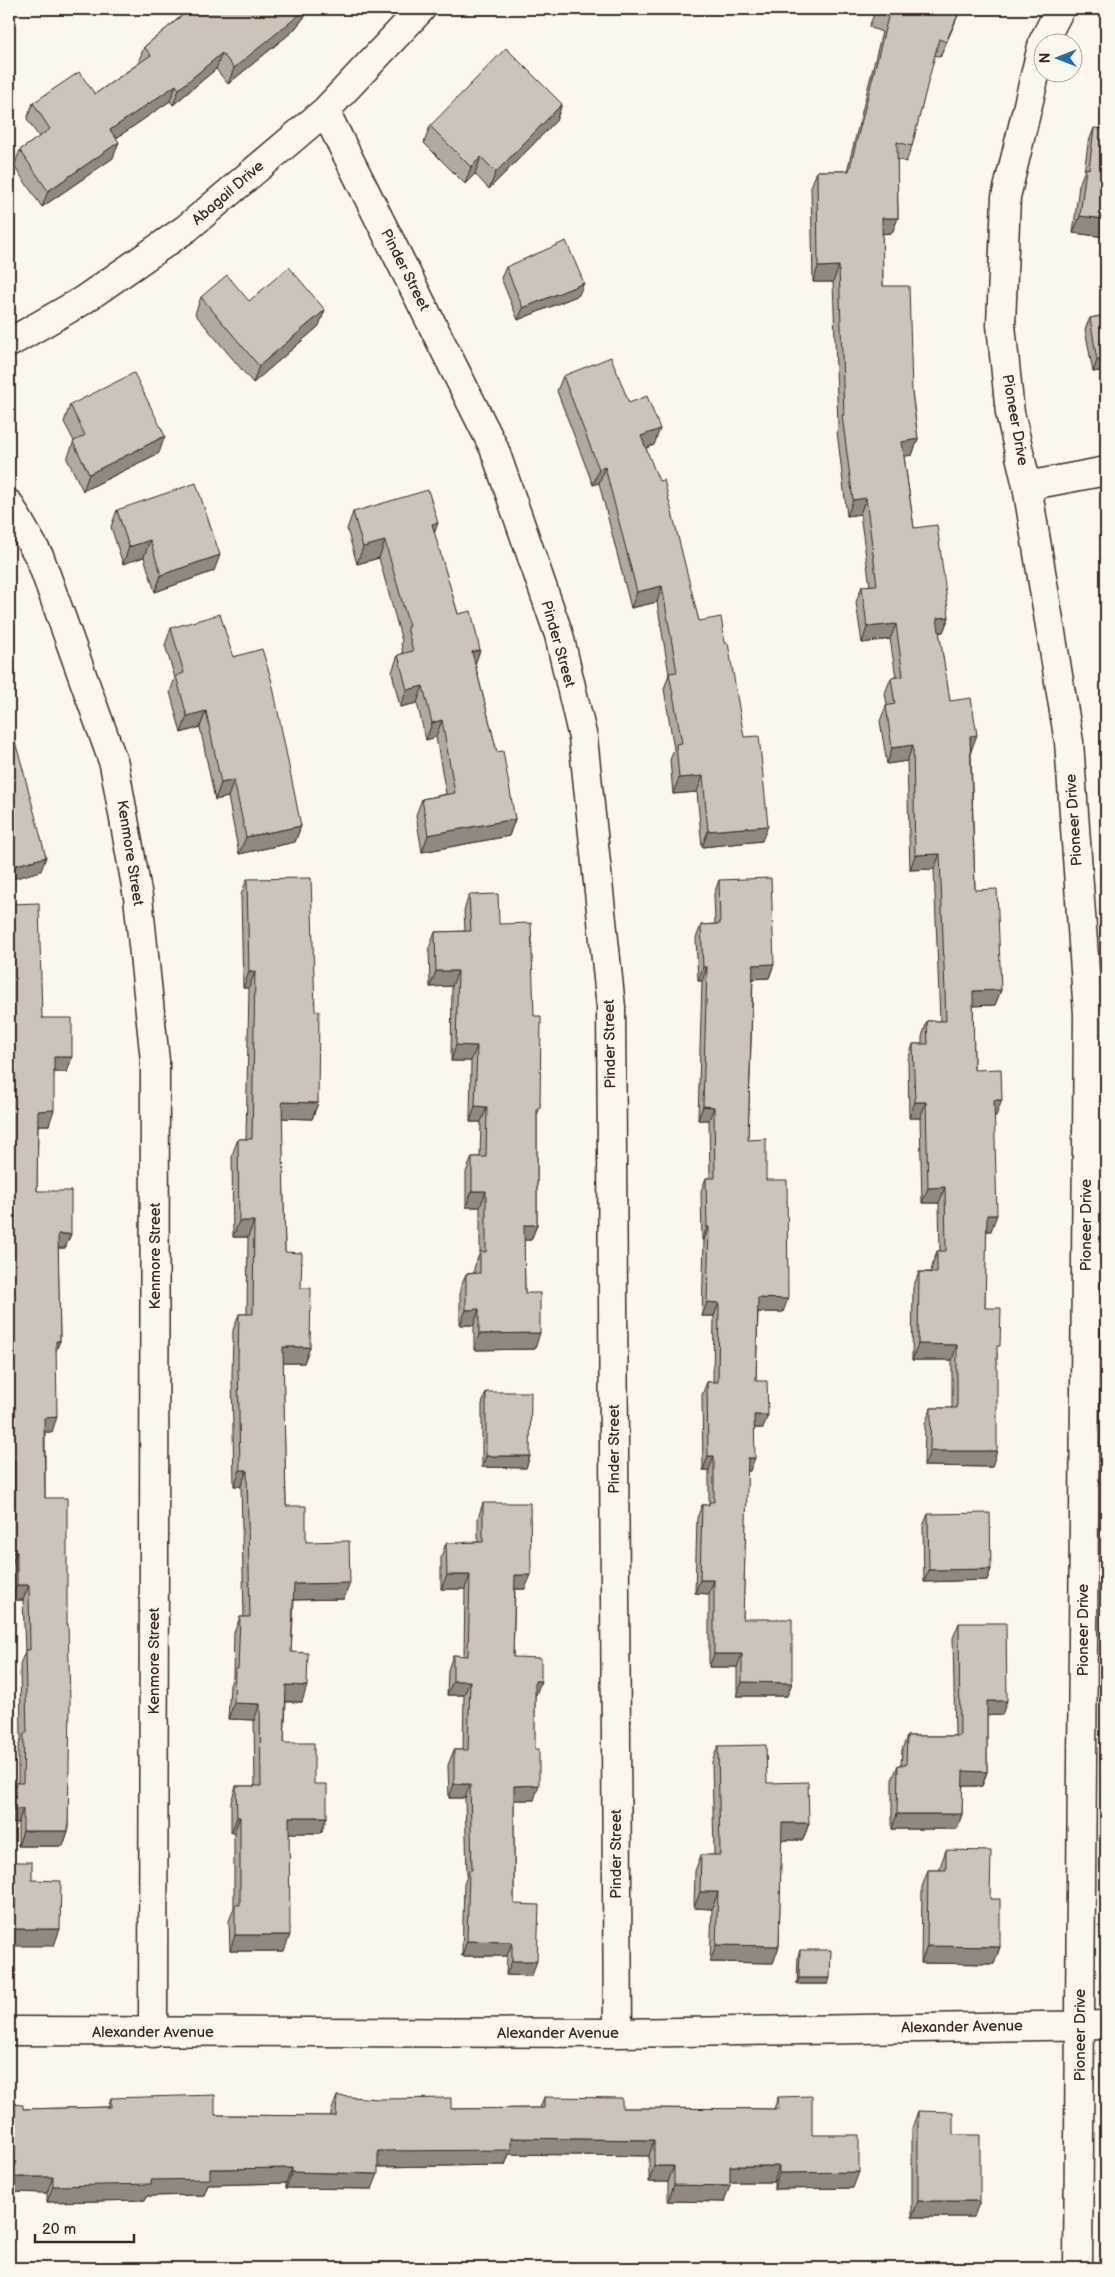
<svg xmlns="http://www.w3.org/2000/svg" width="1115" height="2277" font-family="'Balsamiq Sans',sans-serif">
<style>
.forest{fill:url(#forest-firs);stroke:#8d8276}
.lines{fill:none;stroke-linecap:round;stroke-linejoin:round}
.minor-casing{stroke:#3b2a1e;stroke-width:31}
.minor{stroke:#fbf7ec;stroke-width:28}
.wall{fill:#afa99f;stroke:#3b2a1e}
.shaded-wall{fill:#8f8982;stroke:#3b2a1e}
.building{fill:#ccc4b9;stroke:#3b2a1e}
.labels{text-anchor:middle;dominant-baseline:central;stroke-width:5;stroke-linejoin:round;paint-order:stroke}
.street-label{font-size:15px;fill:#3b2a1e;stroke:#fbf7ec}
</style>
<defs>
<pattern id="forest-firs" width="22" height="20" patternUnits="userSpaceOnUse" patternTransform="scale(1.25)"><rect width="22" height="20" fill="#dfd9ce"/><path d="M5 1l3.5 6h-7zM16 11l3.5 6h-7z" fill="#c0bab0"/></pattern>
</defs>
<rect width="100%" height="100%" fill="#fbf7ec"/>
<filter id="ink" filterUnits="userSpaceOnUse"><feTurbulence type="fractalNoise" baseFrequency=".02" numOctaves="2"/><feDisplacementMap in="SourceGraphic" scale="10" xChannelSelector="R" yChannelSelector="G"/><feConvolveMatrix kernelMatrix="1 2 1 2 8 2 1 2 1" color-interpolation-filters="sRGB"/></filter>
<g filter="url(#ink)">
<path class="forest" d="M1059,2266V2268H891Z"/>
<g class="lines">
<defs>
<path id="minor" d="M1043,42L1060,9
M1042,46L1006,197L1001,325L1010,413L1027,486L1069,742L1088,1014L1078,2264
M325,111L494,448L559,635L583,738L611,1007L618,2033
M9,343L82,301L187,228L325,111L421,9
M1027,486L1106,471
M9,504L40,558L114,764L138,897L155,1061L153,2033
M9,2031L618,2033L1106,2025"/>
</defs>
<use href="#minor" class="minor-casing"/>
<use href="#minor" class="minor"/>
</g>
<path class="wall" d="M190,9H311L293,31L228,84L216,69L173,105L170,101L116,138L113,158L42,207L14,166L20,150L39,137L27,119L33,103L95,94L139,63H138L144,47Z
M876,9L960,10L940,57L934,55L912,146L906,162L897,159L898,218L892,233L882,234L883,286L912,392L918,439L912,455L904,456L914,528L949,617L943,632L939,633L950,701L971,751L975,890L1001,990L995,1005L973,1006L974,1070L996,1116H994L991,1231H986L985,1308L997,1353L992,1467L924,1466L925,1424L931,1408H952V1360H912L913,1288L919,1272H931L932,1267L937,1251H940L939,1203H922L920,1118H909L908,1060L913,1044H922V1037L927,1021H940L934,869L910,870L907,761L887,764L880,721L886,706L887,705L885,693L891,678L896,677L890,639L862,643L856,602L862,586H870L860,514L847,516L837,431L838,426L833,282H813L811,187L817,171H847L882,32L869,27Z
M562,104L556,121L489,189L475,174L465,184L424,143L430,126Z
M1094,128L1106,237L1073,233L1079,185L1084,172L1088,144Z
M506,267L579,295L518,320L501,278Z
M201,297L249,301L319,326L253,383L195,314Z
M1106,315V370L1093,372L1085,329L1090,318Z
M563,376L629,403L654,445L646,448L699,621L725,643L762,841L702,847L697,792L673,794L670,760L674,749L664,689L669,674L657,602L631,608L599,483L593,485L557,391Z
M70,405L159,453L83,491L67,459L74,441L64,422Z
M117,510L214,571L155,592L144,557L123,564L111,527Z
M353,512L434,533L458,614L480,650L475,664L497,752L515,819L509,836L422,852L416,815L422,799L446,794L436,737L426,740L417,703L400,707L392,672L398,655L403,654L401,643L402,641L379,558L357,564L347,529Z
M171,628L233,657L301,826L295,842L239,854L228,797L215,800L200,727L181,733L170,692L175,678L165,645Z
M247,879L318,1103L312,1119L282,1118L285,1252L301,1288L310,1347L304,1363H283L286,1506L306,1542L344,1599L294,1600L291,1652L302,1702H286L284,1743L314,1784L327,1817L321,1833H289L284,1951H230L229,1921L234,1908V1833H231V1802L236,1786H255L254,1720L228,1719L230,1685L233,1677L234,1633L240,1617H244L241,1486H234L232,1376L233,1330L239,1314H247L248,1237H233L232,1155L238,1139H246L249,988H243L241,895Z
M719,880L774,964L769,978L753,979L748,1140L766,1180L783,1312H758L756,1381L763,1428H754L750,1471H747L743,1619L792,1683L787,1696H737V1667H709V1594L695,1593L697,1518L702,1505H708L709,1503V1470H703L702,1395L707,1382H713L714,1316H702L704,1240H702L701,1191L706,1178H710L709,1120H698L702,981H698L696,938L701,925L715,924L714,894Z
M469,895L499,924L534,1016L540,1108L537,1115V1225L531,1240H524L525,1293L535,1349L474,1350V1325H460V1289L466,1274L474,1273V1268L480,1252V1207H466V1172L472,1157H480L481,1122H470L471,1061H451L452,986L430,987L429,948L435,932L465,931L464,911Z
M42,1018L72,1057L67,1072H54L49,1125H38L37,1191L71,1234L65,1248H58L60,1341L56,1350L52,1432H45V1498L67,1624L68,1831L63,1846H18V1823H9V1795L13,1783H18V1748L21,1739L20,1664L25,1652L23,1600H11V1567H9L10,1518V1475Z
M486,1392L530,1456L526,1468L482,1467V1404Z
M483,1503L525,1589H515L513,1657L541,1681L535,1695L534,1800H514V1904L532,1976L506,1975L507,1956H462L464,1884L467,1876L465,1798H449L448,1765L454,1750H463L464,1695H447L448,1670L453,1655L464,1656L465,1589H441V1557L446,1543L478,1542V1518Z
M928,1514L991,1569L987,1580L924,1582L923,1526Z
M959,1623L1002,1715H987V1772L982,1786H962V1814L957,1829H892V1780L898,1765H901L902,1750L907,1736H955L953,1638Z
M718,1746L767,1783L809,1823L803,1840H781L779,1946L773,1963L710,1962L712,1909L694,1908L695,1871L701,1855H714L712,1762Z
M946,1850L990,1899L1000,1947L994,1964L921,1963L922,1887L928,1870H940V1867Z
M800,1950L830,1978L828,1984H797L798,1956Z
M337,2096L451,2109L540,2108L544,2097L622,2108L774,2109L778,2097L812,2135L853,2188L774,2189V2182H730L724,2202L668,2201V2182H649V2156L509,2154L505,2165L378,2167L372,2189L286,2188V2183L208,2185L204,2195L147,2196L145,2200L47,2202V2193L9,2192V2104L23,2109L108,2107L111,2098L215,2115L331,2116V2112Z
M918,2111L953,2135L974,2217H912V2128Z"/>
<path class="shaded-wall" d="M304,9H311L293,31L228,84L234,68Z
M960,10L954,25L940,57L946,42Z
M222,53L216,69L173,105L179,89Z
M176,85L170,101L105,146L110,130Z
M562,104L556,121L489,189L496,172Z
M119,142L113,158L42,207L48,191Z
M481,157L475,174L465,184L471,167Z
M1080,216L1106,219V237L1073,233Z
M882,218H898L892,233L876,234Z
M839,266L833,282H813L818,267Z
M584,283L579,295L518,320L523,308Z
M325,310L319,326L253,383L259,366Z
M1106,359V370L1093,372L1097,360Z
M660,429L654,445L635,452L641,436Z
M165,436L159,453L83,491L89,474Z
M918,439L912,455L896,458L902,442Z
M605,467L599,483L593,485L599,469Z
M866,498L860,514L847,516L853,500Z
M438,523L432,540V524Z
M150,540L144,557L123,564L129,547Z
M385,541L379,558L357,564L363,547Z
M220,555L214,571L155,592L161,575Z
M662,586L657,602L631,608L637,592Z
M949,617L943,632L931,634L937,618Z
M896,624L890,639L862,643L867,627Z
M480,650L474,667L472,652Z
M423,686L417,703L400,707L407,690Z
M206,711L200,727L181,733L187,716Z
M442,720L436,737L426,740L432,723Z
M977,735L971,751L970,736Z
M913,745L907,761L887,764L892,748Z
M703,776L697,792L673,794L679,778Z
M234,780L228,797L215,800L221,783Z
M515,819L509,836L422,852L428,835Z
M301,826L295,842L239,854L246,837Z
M768,826L762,841L702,847L708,831Z
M940,854L934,869L910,870L915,855Z
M46,857L41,871L9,880V867Z
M774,964L769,978L748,979L753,965Z
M703,967H707L702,981H698Z
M436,971H458L452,986L430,987Z
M249,972H255L249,988H243Z
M1001,990L995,1005L967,1006L973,991Z
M456,1045L477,1046L471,1061H451Z
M54,1057H72L67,1072H48Z
M994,1100H1002L996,1116H988Z
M282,1102L318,1103L312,1119L276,1118Z
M915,1102H926L920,1118H909Z
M475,1106L487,1107L481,1122H470Z
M703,1106L714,1107L709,1120H698Z
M54,1110L49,1125H33L38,1111Z
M945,1187L939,1203H922L928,1188Z
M472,1191H486L480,1207H466Z
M987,1215H997L991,1231H981Z
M239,1221H254L248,1237H233Z
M524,1225H537L531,1240H518Z
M707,1227H709L704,1240H702Z
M58,1234H71L65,1248H53Z
M758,1298L788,1299L783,1312H754Z
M707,1302L719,1303L714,1316H702Z
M479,1309L474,1325H460L466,1310Z
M540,1333L535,1349L474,1350L479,1334Z
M56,1341H60L54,1355Z
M918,1344L957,1345L952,1360H912Z
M283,1347H310L304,1363H277Z
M754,1415H768L763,1428H749Z
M57,1417L52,1432H39L44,1418Z
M930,1451H997L992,1467L924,1466Z
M486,1456H530L526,1468L482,1467Z
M708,1456H714L709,1470H703Z
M748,1458H755L750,1471H743Z
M9,1461H15L10,1475H9Z
M240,1470H247L241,1486H234Z
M9,1552H17L11,1567H9Z
M991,1569L987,1580L924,1582L929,1570Z
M447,1575H470L465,1589H441Z
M515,1575H531L525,1589H510Z
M700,1580H714L709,1594L695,1593Z
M350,1583L344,1599L288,1600L294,1584Z
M17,1585H29L23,1600H11Z
M714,1654H742L737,1667H709Z
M453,1681H470L464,1695H447Z
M535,1681H541L536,1695H530Z
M742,1682L792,1683L787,1696H737Z
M286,1685L307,1686L302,1702L280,1701Z
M987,1701H1007L1002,1715L982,1716Z
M234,1703L260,1704L254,1720L228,1719Z
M963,1771L987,1772L982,1786H957Z
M454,1784H470L465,1798H449Z
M539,1785L534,1800H508L514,1786Z
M13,1809H23L18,1823H9V1820Z
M897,1814H962L957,1829H892Z
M237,1817H240L234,1833H231Z
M289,1817H327L321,1833H283Z
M782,1823H809L803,1840H776Z
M23,1831H68L63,1846H18Z
M700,1892H718L712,1909L694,1908Z
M9,1929H60L54,1946H9Z
M235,1935H290L284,1951H230Z
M467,1941L512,1942L507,1956H462Z
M716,1945L779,1946L773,1963L710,1962Z
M927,1946L1000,1947L994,1964L921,1963Z
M512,1961H537L532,1976L506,1975Z
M799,1978H830L828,1984H797Z
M511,2138L654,2140L649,2156L509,2154L505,2165L373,2167L378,2151Z
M654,2166H674L668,2182H649Z
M730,2166H779L774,2182H724Z
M292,2168L286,2183L208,2185L204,2195L147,2196L145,2200L47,2202L53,2186L151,2180L210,2169Z
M292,2172L378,2174L372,2189L286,2188Z
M859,2172L853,2188L774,2189L779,2173Z
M9,2177H53L47,2193L9,2192Z
M674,2185L730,2186L724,2202L668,2201Z
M918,2201H980L974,2217H912Z"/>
<path class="building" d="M190,9H304L299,15L234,68L222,53L179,89L176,85L110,130L119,142L48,191L20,150L50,129L33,103L79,72L95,94L151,55L144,47Z
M876,9H958L960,10L946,42L939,39L912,146L897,142L898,218H882L883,286H909L912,392L918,439L902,442L914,528L937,525L949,617L937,618L950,701L971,698L977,735L970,736L975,890L997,889L1001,990L973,991L974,1070L1001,1069L1002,1100H994L997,1215H987L985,1308H1001L1000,1346H997V1451H930L931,1408H957V1345L918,1344L919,1272L937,1273V1251H946L945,1187L928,1188L926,1102H915L913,1044H928L927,1021H946L940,854L915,855L913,745L892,748L886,706L895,704L891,678L903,676L896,624L867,627L862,586L877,585L866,498L853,500L842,415H844L839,266L818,267L817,171H849L888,17L875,11Z
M506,48L562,104L496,172L481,157L471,167L430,126Z
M1094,128L1106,129V219L1080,216L1086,168L1089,169Z
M566,241L584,283L523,308L506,267Z
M289,267L325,310L259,366L201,297L227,275L249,301Z
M1106,315V359L1097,360L1090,318Z
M611,357L629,403L647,396L660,429L641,436L659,481L664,480L699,621L721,617L725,643H728L744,737L759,736L768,826L708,831L703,776L679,778L676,744L682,743L669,673L677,672L662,586L637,592L605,467L599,469L563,376Z
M134,373L165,436L89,474L73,442L85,435L70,405Z
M196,483L220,555L161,575L150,540L129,547L117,510Z
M428,490L438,523L432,524L458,614L471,611L480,650L472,652L497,752L503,751L515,819L428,835L422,799L455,793L442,720L432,723L423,686L407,690L398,655L413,651L407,627L409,626L385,541L363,547L353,512Z
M220,614L233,657L262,649L272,682L301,826L246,837L234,780L221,783L206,711L187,716L176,676L184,673L171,628Z
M9,722L21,762L46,857L9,867Z
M311,878L315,1011H319L318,1103L282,1102L285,1252L302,1253L301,1288H311L310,1347H283L286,1506H306V1542L349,1541L350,1583L294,1584L291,1652L308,1653L307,1686L286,1685L284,1743H314V1784H327V1817H289L290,1935H235V1905H240V1817H237L236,1786H261L260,1704L234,1703L235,1669H238L240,1617H250L247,1470H240L238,1361L239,1314H253L254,1221H239L238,1139H252L255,972H249L247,879Z
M771,878L774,964L753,965L748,1140L766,1139V1180H787L788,1299L758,1298L756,1381H767L768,1415H754L755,1458H748L743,1619H792V1683L742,1682V1654H714V1580H700L702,1505H709V1502H714V1456H708L707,1382H718L719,1303L707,1302L709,1227H707L706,1178H715L714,1107L703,1106L707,967H703L701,925L720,924L719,880Z
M498,894L499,924L531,923L534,1016H541L540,1108H537V1225H524L525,1293H540V1333L479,1334V1309L466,1310V1274L480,1273V1252H486V1191H472V1157H486L487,1107L475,1106L477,1046L456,1045L458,971H436L435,932L471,931L469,895Z
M39,903L42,1018H72V1057H54V1110L38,1111L37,1191H71V1234H58L60,1341H56L57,1417L44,1418L45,1498H67V1624H68L70,1702L68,1831H23V1809H13V1783H23L24,1733H27L25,1650H30L29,1585H17V1552H9V1518H15V1461H9V904Z
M486,1392H531L530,1456H486Z
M483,1503H530L531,1575H515L513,1657L541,1658V1681H535V1749H539V1785L514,1786V1904L539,1905L537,1961H512V1942L467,1941L469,1870H472L470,1784H454V1750H468L470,1681H453V1655L468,1656L470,1575H447L446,1543L483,1542Z
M990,1513L991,1569L929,1570L928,1514Z
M959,1623H1006L1007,1701H987V1772L963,1771L962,1814H897L898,1765H906L907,1736H960Z
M766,1745L767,1783L808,1782L809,1823H782L779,1946L716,1945L718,1892H700L701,1855H720L718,1746Z
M946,1850L991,1851L990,1899H1000V1947L927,1946L928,1870H946Z
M9,1862H32V1880L61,1881L60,1929H9Z
M800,1950H831L830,1978H799Z
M215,2095V2115L336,2116L337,2096L379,2099L451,2098V2109L544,2108V2097L622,2098V2108L779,2109L778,2097L812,2096V2135H859V2172L779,2173V2166H730V2186L674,2185V2166H654V2140L511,2138V2150L378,2151V2174L292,2172V2168L210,2169V2179L151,2180V2184L53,2186V2177H9V2104L23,2105V2109L111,2107V2098Z
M918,2111L953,2112V2135H980V2201H918Z"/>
</g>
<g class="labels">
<g class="street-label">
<text transform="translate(228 193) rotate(-41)">Abagail Drive</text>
<text transform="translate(405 270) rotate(63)">Pinder Street</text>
<text transform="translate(1015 420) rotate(80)">Pioneer Drive</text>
<text transform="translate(558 644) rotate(74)">Pinder Street</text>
<text transform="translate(1074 820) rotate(-94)">Pioneer Drive</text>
<text transform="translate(130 853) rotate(81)">Kenmore Street</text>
<text transform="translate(610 1044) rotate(-91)">Pinder Street</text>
<text transform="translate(1086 1225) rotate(-90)">Pioneer Drive</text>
<text transform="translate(155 1256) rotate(-90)">Kenmore Street</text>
<text transform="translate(614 1449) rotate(-90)">Pinder Street</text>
<text transform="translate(1083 1630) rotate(-90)">Pioneer Drive</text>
<text transform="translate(154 1661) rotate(-90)">Kenmore Street</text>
<text transform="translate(616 1854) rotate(-90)">Pinder Street</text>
<text transform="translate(962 2027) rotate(-1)">Alexander Avenue</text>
<text x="153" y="2032">Alexander Avenue</text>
<text x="558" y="2033">Alexander Avenue</text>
<text transform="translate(1080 2035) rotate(-90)">Pioneer Drive</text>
</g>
</g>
<rect width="1115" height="2277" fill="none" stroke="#fbf7ec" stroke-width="30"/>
<rect x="15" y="15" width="1085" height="2247" fill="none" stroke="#3b2a1e" stroke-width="2" filter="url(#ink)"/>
<g transform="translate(1058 58) rotate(270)"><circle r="24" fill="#fbf7ec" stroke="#aea59a"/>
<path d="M0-4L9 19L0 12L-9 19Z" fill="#1f6fb2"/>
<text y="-8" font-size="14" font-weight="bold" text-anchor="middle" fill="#3b2a1e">N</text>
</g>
<path d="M35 2234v8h99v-8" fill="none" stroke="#3b2a1e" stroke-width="2.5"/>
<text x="42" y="2234" font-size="15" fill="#3b2a1e" stroke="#fbf7ec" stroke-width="4" paint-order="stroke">20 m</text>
</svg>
